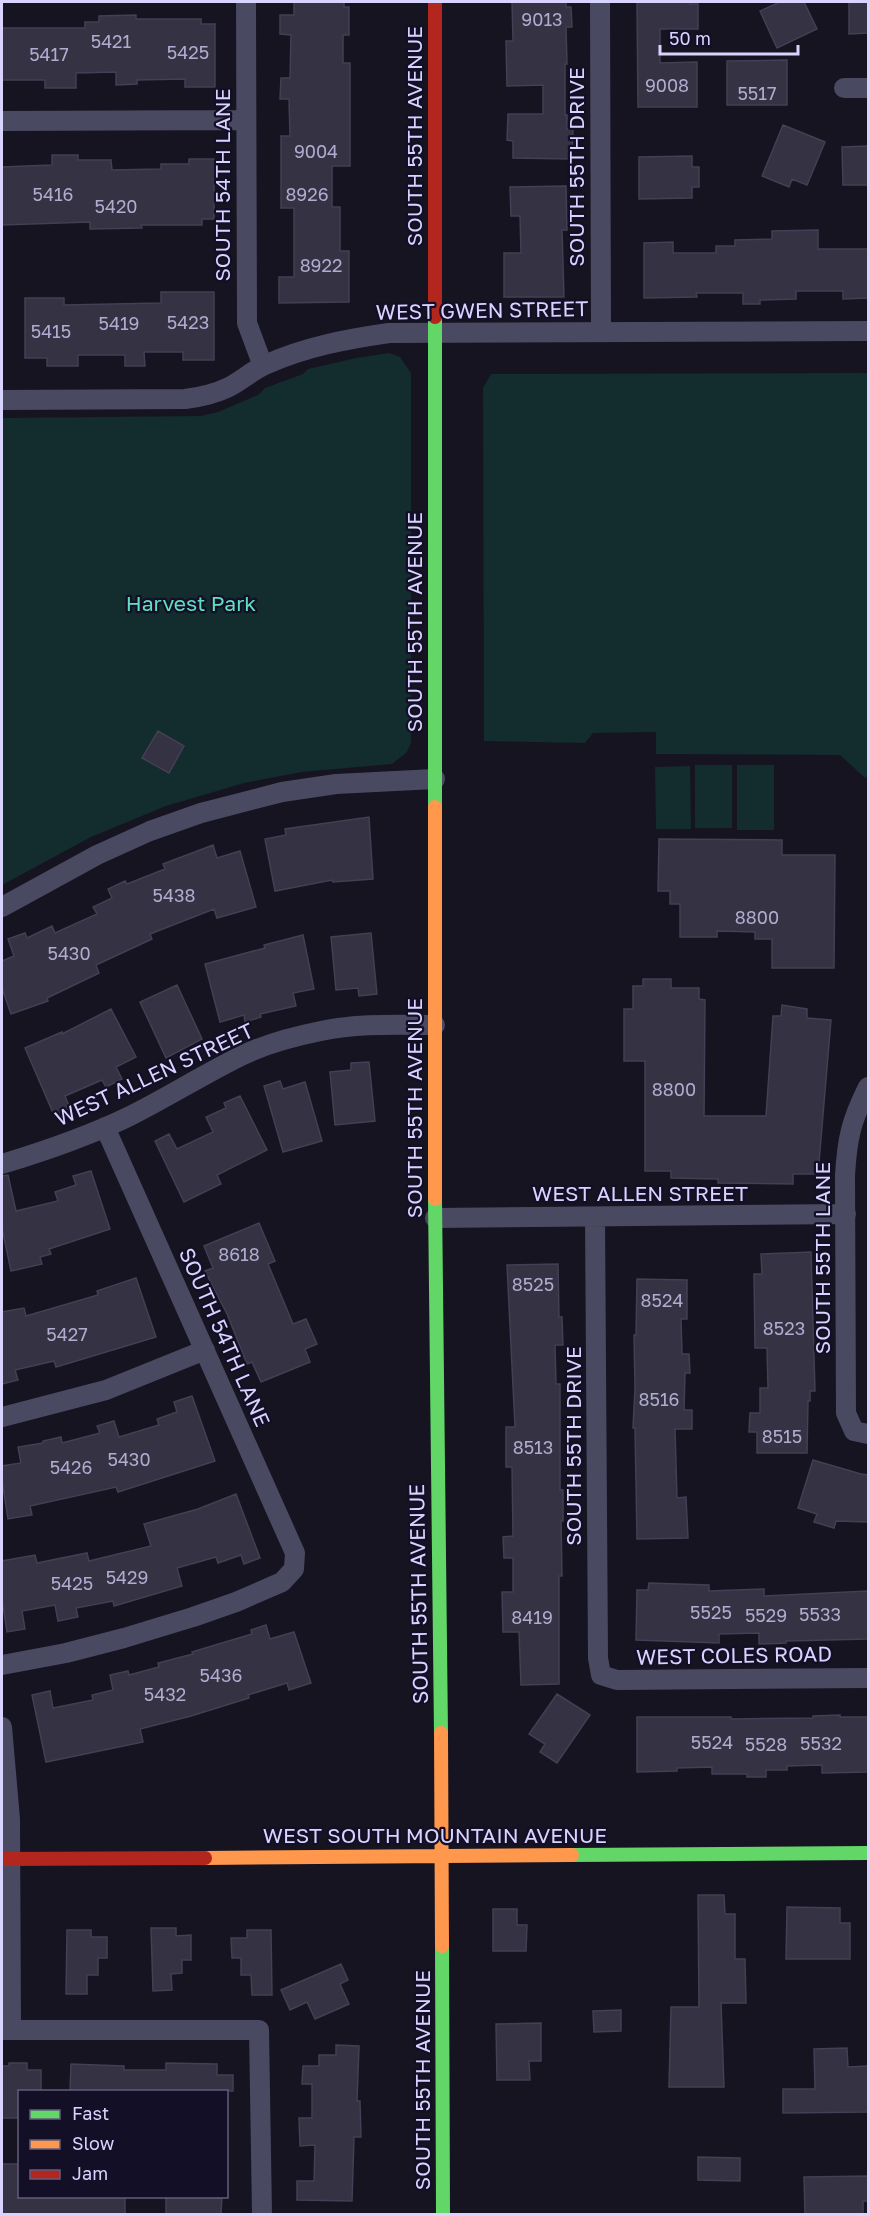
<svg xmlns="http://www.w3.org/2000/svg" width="870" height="2216" font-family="'Golos Text',sans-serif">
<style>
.green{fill:#132c2d}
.building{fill:#343243;stroke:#433f54;stroke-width:1.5}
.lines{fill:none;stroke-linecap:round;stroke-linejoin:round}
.street{stroke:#4a4962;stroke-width:20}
.fast{stroke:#63d668;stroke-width:14}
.slow{stroke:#ff974d;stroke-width:14}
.jam{stroke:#b3261e;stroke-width:14}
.labels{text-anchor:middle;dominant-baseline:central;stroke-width:4.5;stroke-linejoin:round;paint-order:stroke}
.number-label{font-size:18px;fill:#b0acd0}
.street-label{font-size:21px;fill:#d9d4ff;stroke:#130f26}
.park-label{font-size:21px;fill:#5fe0c0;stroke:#130f26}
</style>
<rect width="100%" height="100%" fill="#161421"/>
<path class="green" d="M389,353L400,357L411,373V743L407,752L392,764L302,772L244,783L166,806L91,837L2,885V418L200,416L218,412L258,395L265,388L303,374L308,369L356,358Z
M868,373V776L865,778L840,755L656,754V732L593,733L585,743L484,741L483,388L491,374Z
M695,765H732V828H695Z
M737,765H774V830H737Z
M690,766L691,829H656L655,767Z"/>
<path class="building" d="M294,2H344V7H349V35H343V63H350V166H332V207H340V251H349V302L279,303V277H294V208H281V136H290L289,99H280L281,78H290L291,35L280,34V15H294Z
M512,2H566V7H571L572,27H566L567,64H565V115H567V129H573L572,159L513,158V141L507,140L508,114H543V85L507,86L506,41H513Z
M637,2H690V4H698V29H660V63L697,62V107H638Z
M780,2H804L817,29L777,48L760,11Z
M849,2H868V33L849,34Z
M136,15V19H201V24H215V87H185V79L137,80V84L116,85V72L76,73V88H45V80H2V28H85V22H99V16Z
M787,60V105H727V61Z
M783,125L825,142L807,185L792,179L789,187L762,176Z
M868,146V185H843L842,147Z
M52,155H78V160H111L112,170L161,169V164H189V159H214V219H202V225H141L142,228L90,229V222L2,225V167L52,165Z
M692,156V167H699V187H692V198L639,199V157Z
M566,186L567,230H562L564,297H504V253H521L520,216H511L510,187Z
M818,230V249H868V298L843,299V291H796V299L760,300V304H743V293H696L697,297L644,298V243L673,242V253H716V246H735V240L772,239V231Z
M161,292H214V360H183V352H144L145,366H125V355H78V366H47V358H25V298H64V305L161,303Z
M158,731L184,746L169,773L142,758Z
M369,817L373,879L333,882L332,880L275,891L265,839L286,835L285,829Z
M659,839L782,840V855H835L834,968H772V939H755V932L717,931V937H680V904H670V891H658Z
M213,845L217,858L240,851L256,907L217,918L214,909L150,934L152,939L96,965L99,973L47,998L48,1001L11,1014L2,988V961L14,956L8,939L25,933L27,938L52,926L55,933L97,914L93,907L112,898L108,889L125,881L127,884L165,869L163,864Z
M371,933L377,994L359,996L358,988L336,990L331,937Z
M303,935L314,989L293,993L296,1006L260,1014L261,1017L245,1022L244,1015L220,1022L205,964L265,948L264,945Z
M643,979H671V988H699V999L705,1000L704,1116H766L773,1016H781L782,1005L807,1009V1018L831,1020L818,1174H793V1184L718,1183V1179L671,1178V1171H645V1061H624V1009H633V986H643Z
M177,985L202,1039L166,1058L140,1002Z
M111,1009L136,1057L116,1067L122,1079L106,1087L102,1080L65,1096L70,1108L54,1115L25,1048L62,1032V1034Z
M369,1062L375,1121L335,1125L330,1072L351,1070V1063Z
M280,1081L283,1089L305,1082L322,1141L283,1152L264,1086Z
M240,1096L267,1150L217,1175L221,1184L184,1202L155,1141L169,1134L177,1149L213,1132L206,1117L226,1108L224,1103Z
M91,1171L110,1229L49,1249L51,1254L40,1257L42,1264L11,1271L2,1228V1176L8,1175L16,1211L58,1201L55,1192L76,1185L73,1176Z
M259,1223L275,1261L268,1264L293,1324L306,1319L317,1344L305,1349L310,1362L261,1382L252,1362L247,1364L227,1314L205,1271L213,1268L204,1246Z
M811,1252L815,1391H810V1401H808L807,1453H757V1432H749L750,1413H760V1388H768L767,1348H755L754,1274H762L761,1254Z
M558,1264L559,1317H562L563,1345H555L556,1384H560V1490H563V1521H561L562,1576H559V1684L521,1685L519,1632H503L502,1592H513V1558H504L503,1537L513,1536L512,1467H506V1427H515L507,1265Z
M136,1278L156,1337L56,1367L54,1361L15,1370L18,1380L2,1384V1312L24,1308L26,1316L98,1295L97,1291Z
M637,1279L687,1280V1319H681L682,1354H689L690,1373H685L684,1410H692V1429H675L677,1498L686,1497L688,1538L637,1539L635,1428H633L635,1388L634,1335H636Z
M192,1396L215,1461L118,1492L116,1487L30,1506L32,1515L8,1519L2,1480V1466L21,1463L18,1447L43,1443V1441L61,1437L62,1443L100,1433L97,1426L114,1421L119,1437L159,1425L157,1419L177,1412L174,1402Z
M813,1460L861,1474L868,1475V1522L836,1521L834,1528L814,1522L817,1514L798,1508Z
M236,1494L260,1558L244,1564L241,1555L218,1563L216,1557L177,1568L182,1586L114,1606L113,1601L76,1608L78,1617L58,1621L55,1605L22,1611L25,1629L7,1632L2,1599V1561L35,1555L37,1563L87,1553L89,1561L151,1546L144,1524L198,1509Z
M649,1583L709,1585V1591L764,1589V1596L868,1591V1639L786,1641V1643L759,1644V1633L719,1634V1643L636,1640L637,1590H648Z
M266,1625L270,1639L294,1632L311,1683L289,1690L287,1683L248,1695L249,1698L191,1716L140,1729L143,1742L46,1762L32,1695L50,1691L53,1708L93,1700L92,1695L113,1690L110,1675L128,1671L129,1675L159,1667L158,1663L193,1654L192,1652L252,1634L251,1630Z
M557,1694L590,1715L557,1763L540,1752L545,1744L529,1734Z
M840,1715V1717H868V1772L822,1773V1765L787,1766V1770H766V1777H747V1774H712V1767L677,1768V1771L637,1772V1717H731V1719L813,1718V1716Z
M698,1895H724L725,1914H735V1959H745L746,2003H721L724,2087H669L671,2007H699Z
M787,1907L840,1908V1923H850V1959H786Z
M493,1909H517V1925H527L526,1951H493Z
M151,1928H176V1936L191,1935V1960H182V1973L171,1974L172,1990L153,1991Z
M67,1930H91V1937H107V1958H98V1975H87V1994H66Z
M247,1930H271L272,1995H252L251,1975H241V1958H232L231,1938H247Z
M341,1964L348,1980L340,1984L349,2004L315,2019L307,2002L290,2010L281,1990Z
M621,2010V2031L594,2032L593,2011Z
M541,2023V2061H529L530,2080H497L496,2024Z
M336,2045L359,2046L357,2101H360L361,2137H354L352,2201L297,2200V2181H314L315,2145L300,2146L299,2118H312V2084H302L303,2066H319V2055H336Z
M847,2048L848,2067L868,2066V2112L783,2113V2089H815L814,2049Z
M9,2063H27V2070H41V2091H20V2118H2V2066H9Z
M166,2063L217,2064V2075H233V2091H70L71,2064L124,2066V2070H166Z
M698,2157L740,2158V2181L698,2180Z
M2,2164H20V2196H125V2214H2Z
M868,2176V2201H863V2214H805L804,2177Z
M166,2196H222L221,2214H166Z"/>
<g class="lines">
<path class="street" d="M246,2L247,323L263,366
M600,2L601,332
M844,88H868
M2,121L245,120
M2,400L185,399C201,397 215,394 229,387C242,380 252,371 265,365C304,347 347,339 389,333L868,331
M2,907L97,855L150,831L201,813L282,792L336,784L435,779
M868,1087C851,1121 847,1139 845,1176L846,1413L854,1431L868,1434
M2,1164C45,1151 89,1136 130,1116C168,1097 204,1074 243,1055C266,1044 296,1036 321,1031C359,1023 397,1025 435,1025
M595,1217L598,1658L601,1675L617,1680L868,1678
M435,1218L846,1214
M2,1417L106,1390L205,1350
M2,1665L66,1653L124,1638L193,1617L236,1602L282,1582L294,1569L295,1553L105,1127
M2,1727L10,1819L11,2029
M2,2030H259L262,2214"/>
<path class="fast" d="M435,317V807
M435,1199L441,1733
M572,1855L868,1853
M442,1946L443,2214"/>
<path class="slow" d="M435,807V1199
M441,1733L442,1946
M205,1858L572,1855"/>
<path class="jam" d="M435,2V317
M2,1859L205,1858"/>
</g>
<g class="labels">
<g class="number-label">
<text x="542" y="19">9013</text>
<text x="111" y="41">5421</text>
<text x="188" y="52">5425</text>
<text x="49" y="54">5417</text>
<text x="667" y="85">9008</text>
<text x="757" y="93">5517</text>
<text x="316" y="151">9004</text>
<text x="53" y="194">5416</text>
<text x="307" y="194">8926</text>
<text x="116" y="206">5420</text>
<text x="321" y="265">8922</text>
<text x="188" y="322">5423</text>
<text x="119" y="323">5419</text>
<text x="51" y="331">5415</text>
<text x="174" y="895">5438</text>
<text x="757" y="917">8800</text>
<text x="69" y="953">5430</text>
<text x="674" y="1089">8800</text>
<text x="239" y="1254">8618</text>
<text x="533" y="1284">8525</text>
<text x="662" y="1300">8524</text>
<text x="784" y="1328">8523</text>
<text x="67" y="1334">5427</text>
<text x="659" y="1399">8516</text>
<text x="782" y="1436">8515</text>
<text x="533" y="1447">8513</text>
<text x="129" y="1459">5430</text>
<text x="71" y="1467">5426</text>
<text x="127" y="1577">5429</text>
<text x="72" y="1583">5425</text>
<text x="711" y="1612">5525</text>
<text x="820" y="1614">5533</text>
<text x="766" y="1615">5529</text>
<text x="532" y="1617">8419</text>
<text x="221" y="1675">5436</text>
<text x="165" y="1694">5432</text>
<text x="712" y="1742">5524</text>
<text x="821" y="1743">5532</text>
<text x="766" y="1744">5528</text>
</g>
<g class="street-label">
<text transform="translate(414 136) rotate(-90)">SOUTH 55TH AVENUE</text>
<text transform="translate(576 167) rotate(-90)">SOUTH 55TH DRIVE</text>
<text transform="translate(222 185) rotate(-90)">SOUTH 54TH LANE</text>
<text transform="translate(482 310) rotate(-1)">WEST GWEN STREET</text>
<text transform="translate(414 622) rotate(-90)">SOUTH 55TH AVENUE</text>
<text transform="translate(154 1074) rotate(-25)">WEST ALLEN STREET</text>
<text transform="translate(414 1108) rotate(-90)">SOUTH 55TH AVENUE</text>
<text x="640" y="1193">WEST ALLEN STREET</text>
<text transform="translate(822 1258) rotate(-90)">SOUTH 55TH LANE</text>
<text transform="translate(225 1337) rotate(66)">SOUTH 54TH LANE</text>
<text transform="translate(573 1446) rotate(-90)">SOUTH 55TH DRIVE</text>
<text transform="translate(418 1594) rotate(-91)">SOUTH 55TH AVENUE</text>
<text transform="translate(734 1655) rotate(-1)">WEST COLES ROAD</text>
<text x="435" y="1835">WEST SOUTH MOUNTAIN AVENUE</text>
<text transform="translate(422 2080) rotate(-90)">SOUTH 55TH AVENUE</text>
</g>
<g class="park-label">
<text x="191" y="603">Harvest Park</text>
</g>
</g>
<rect width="870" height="2216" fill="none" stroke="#d9d4ff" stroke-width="6"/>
<rect x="18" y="2090" width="210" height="108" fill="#130f26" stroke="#625e7d" stroke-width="1.5"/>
<rect x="30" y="2110" width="30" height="9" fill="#63d668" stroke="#625e7d" stroke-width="1.5"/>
<text x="72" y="2120" font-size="18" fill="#d9d4ff">Fast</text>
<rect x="30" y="2140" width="30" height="9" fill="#ff974d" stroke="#625e7d" stroke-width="1.5"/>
<text x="72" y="2150" font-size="18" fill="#d9d4ff">Slow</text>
<rect x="30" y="2170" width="30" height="9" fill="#b3261e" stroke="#625e7d" stroke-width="1.5"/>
<text x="72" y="2180" font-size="18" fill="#d9d4ff">Jam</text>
<path d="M660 45v9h138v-9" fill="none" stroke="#d9d4ff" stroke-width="3"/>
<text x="669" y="45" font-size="18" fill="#d9d4ff" stroke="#130f26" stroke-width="4.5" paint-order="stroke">50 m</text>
</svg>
